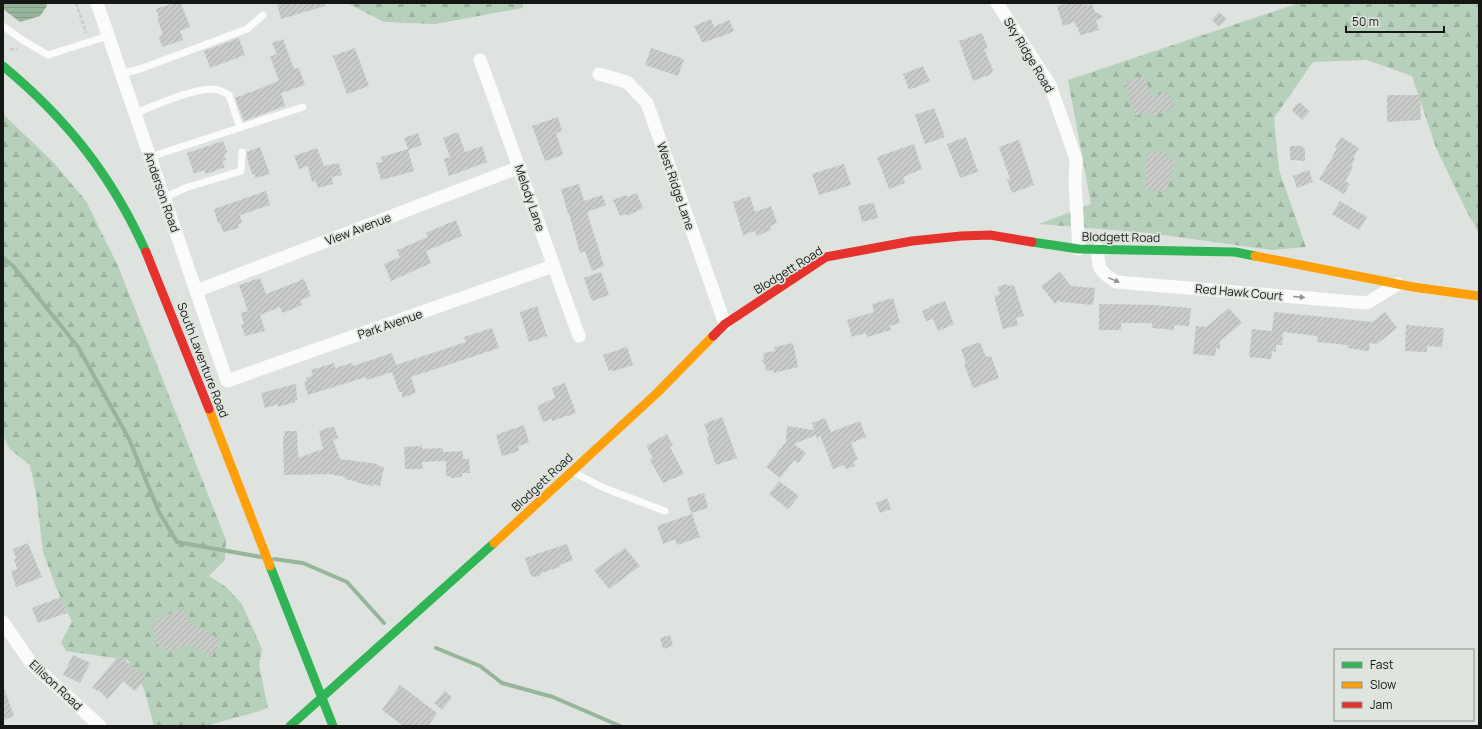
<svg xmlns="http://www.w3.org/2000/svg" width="1482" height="729" font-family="Manrope,sans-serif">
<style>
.forest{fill:url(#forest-firs)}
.water{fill:url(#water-rules)}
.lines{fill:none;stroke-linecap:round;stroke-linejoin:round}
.stream{stroke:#96b59b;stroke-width:4}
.building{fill:url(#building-hatch)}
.path{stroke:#cacbca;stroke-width:2.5;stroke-dasharray:4 2;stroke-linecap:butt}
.lane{stroke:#fafbfa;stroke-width:7}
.street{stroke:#fafbfa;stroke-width:13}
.fast{stroke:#30b455;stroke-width:9}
.slow{stroke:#ff9f0a;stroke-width:9}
.jam{stroke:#e5322d;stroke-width:9}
.oneway{fill:#939493}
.labels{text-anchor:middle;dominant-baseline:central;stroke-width:3.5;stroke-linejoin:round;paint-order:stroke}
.street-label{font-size:12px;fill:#151715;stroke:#dee4de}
</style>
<defs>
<pattern id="forest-firs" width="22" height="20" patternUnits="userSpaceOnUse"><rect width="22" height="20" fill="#b7d0bb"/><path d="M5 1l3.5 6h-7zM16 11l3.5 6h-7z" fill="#9cb2a0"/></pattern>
<pattern id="water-rules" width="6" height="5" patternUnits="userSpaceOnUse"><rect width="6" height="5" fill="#96b59b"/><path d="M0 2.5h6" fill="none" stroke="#809b85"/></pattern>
<pattern id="building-hatch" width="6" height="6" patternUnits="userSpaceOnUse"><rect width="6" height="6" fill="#c8cbc8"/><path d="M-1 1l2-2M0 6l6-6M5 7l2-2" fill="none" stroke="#abaeab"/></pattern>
</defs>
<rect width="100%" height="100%" fill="#dfe3df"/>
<path class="forest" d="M347,3H523V8L435,24L384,22Z
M1299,3H1479V233L1465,208L1436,148L1412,76L1367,60L1313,62L1274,118L1279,170L1306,247L1272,250L1148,233L1039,224L1091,204L1068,80Z
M3,114L54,163L86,201L118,266L226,540L225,560L209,576L226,587L242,604L262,649L259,665L268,708L253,713L212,724V726H154L144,689L128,660L66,651L61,642L72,622L56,587L43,552L36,494L30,465L10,449L3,436Z"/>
<path class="water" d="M3,3H46L47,6L40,16L20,22L3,9Z"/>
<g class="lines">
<path class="stream" d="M3,258L13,266L78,347L129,439L159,512L177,542L261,557
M274,559L303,563L347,582L384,623
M436,648L480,666L502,683L553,697L620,726"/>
</g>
<path class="building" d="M174,3H181L190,27L180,31L183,40L162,47L159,37L163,35L157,18H159L156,9Z
M277,3H325V6L281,19Z
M1068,3H1086V5L1092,4L1095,12L1104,17L1096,20L1099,30L1080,35L1078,27H1076L1075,22L1063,26L1057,6Z
M1219,12L1227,19L1219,27L1212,20Z
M711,19L714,27L729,20L734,31L721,37V36L706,42H702L694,26Z
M982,33L988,48L984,49L993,70L991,74L973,81L959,41Z
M239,38L245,55L210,68L204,51Z
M283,39L294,69L299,68L305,85L281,93L285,106L244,121L235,98L279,81L270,56L277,54L272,43Z
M355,48L369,86L347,94L333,56Z
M651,48L684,59L678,76L645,65Z
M923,66L930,81L909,90L903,74Z
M1144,76L1152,97L1168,91L1174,108L1151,116L1149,112L1136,116L1124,83Z
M1387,95H1420L1421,120L1387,122Z
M1299,102L1310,111L1302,120L1292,110Z
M934,108L945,137L925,144L915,115Z
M558,117L562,131L556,133L563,155L545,161L532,126Z
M458,132L465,152L482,146L487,162L449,176L444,159L450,157L443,138Z
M418,133L422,145L408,150L414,171L381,180L376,163L382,162L381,157L408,149L404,138Z
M966,137L978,172L960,178L947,144Z
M1341,137L1359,148L1353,158L1355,159L1351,166L1353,168L1345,181L1350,184L1344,194L1319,179L1333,157H1332L1337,148L1335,147Z
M1019,140L1034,185L1012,193L1007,180L1010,179L999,147Z
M223,141L227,152L224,154L226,160L222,161L225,167L206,174L204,170L194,174L187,153Z
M914,144L922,169L903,177L905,183L889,189L877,157Z
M1290,146H1303V148L1305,149V161L1290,160Z
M260,147L270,174L256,178L254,174H252L247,158V152Z
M317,148L324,166L339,163L342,175L332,177L333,184L318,188L316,181L312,182L308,166L299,169L294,156Z
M1148,151L1166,153V158L1175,159L1173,173H1170L1167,192L1145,189L1147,172L1145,171Z
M844,164L851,185L819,195L812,174Z
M1309,170L1313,182L1297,188L1293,176Z
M579,184L584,201L602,195L606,205L587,212L604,266L592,271L585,251L580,253L569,213L568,214L561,189Z
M266,191L270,205L240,215L242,223L238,224L239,228L223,232L220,223H218L214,209Z
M637,193L643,208L627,216V214L620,216L613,200L626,195L627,197Z
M750,196L755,212L771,206L777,223L770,226L771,230L757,236L755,231L743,235L733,202Z
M1340,201L1367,217L1359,230L1332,214Z
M874,203L878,218L862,222L858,206Z
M456,220L462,236L426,251L431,263L391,281L384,264L400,257L397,250L428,237L426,233Z
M601,272L609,295L592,301L584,278Z
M1060,272L1071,286L1095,288L1093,305L1061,302L1059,300L1055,304L1041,286Z
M260,278L266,294L304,279L311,296L300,300L302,305L283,313L280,307L260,315L265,331L245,336L241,325L244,324L241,313L248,311L239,285Z
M1007,284L1008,286L1014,285L1024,316L1016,318L1018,325L1003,329L994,296L1000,294L997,287Z
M893,298L900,323L890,326L891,330L867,337L866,333L852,337L847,320L874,312L872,304Z
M945,301L954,324L938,331L933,319L926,321L922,311L929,308V307Z
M1099,304L1153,305L1191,308L1189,326L1174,325V330L1152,328V323H1121V330H1099Z
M537,306L547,336L529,342L520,312Z
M1229,308L1242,323L1220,341V349L1216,348L1215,356L1193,354L1196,326L1206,327Z
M1274,312L1372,322L1385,312L1397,328L1377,344L1370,343L1369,351L1347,348L1348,345L1317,342L1318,336L1283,332L1282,345H1276V352L1272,351L1271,359L1249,357L1252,329L1272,331Z
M1406,325L1444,328L1442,347L1427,346V352L1405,351Z
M492,328L499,348L411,377L416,393L402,398V392H399L392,372L367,380L366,377L308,395L304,382L307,381L306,378L313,375L311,370L334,363L335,368L352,363L353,366L392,353L396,365L466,342L464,337Z
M980,342L986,357L991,356L999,378L973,388L964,364L966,363L961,349Z
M793,343L798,367L774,373L773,370L766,371L765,364L761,361L764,359L763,353L775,351L774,347Z
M627,347L633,365L613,371L612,370L609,371L603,355Z
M565,383L576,413L552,421V419L543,422L537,406L555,398L552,388Z
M296,384L297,400H295V402L278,407V404L265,408L261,393Z
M722,417L737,458L716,465L710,448L707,438L709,437L704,424Z
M825,418L831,432L860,421L866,437L851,443L858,460L853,461L855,466L846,469L844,465L833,469L820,435L817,439L816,435L794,444L806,453L798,463L794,460L780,478L766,467L786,442L787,426L814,430L812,423Z
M524,425L529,443L518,446L519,451L502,456L496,435Z
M334,426L338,438L333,440L340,459L378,464V466L384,467L380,486L373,484V486L358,483V482L345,479V477L330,474L284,475L283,436H285L284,431H297L298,458L323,449L319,431Z
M667,434L673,445L670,447L684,474L663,483L650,460L653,458L646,446Z
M422,446V449L443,448V452L463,451V459H469L470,473H462V477L450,478V476H446V461L422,462L423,469H405L404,447Z
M779,481L799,496L788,509L769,494Z
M704,493L708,508L691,513L687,498Z
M887,498L891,509L880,513L876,503Z
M692,514L700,537L677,545L675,539L663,544L657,526Z
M28,543L42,577L16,587L11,571L17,569L14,559L16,558L13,549Z
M567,544L573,560L560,565V567L541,573L540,576L535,577L531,576L525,558Z
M625,548L640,566L609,589L594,570Z
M61,597L67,613L38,623L32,608Z
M183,609L189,623L221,639L212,656L189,645L167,652L165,646L159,648L152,626L158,624L156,619Z
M670,635L673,646L663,649L660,638Z
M73,655L90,663L80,683L63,675Z
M119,655L146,678L135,691L123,681L108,699L99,691L92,688Z
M400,685L437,713L428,726H403L382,710Z
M4,688L14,716L3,720V689Z
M445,691L452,697L442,710L434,703Z"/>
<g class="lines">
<path class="path" d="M76,3L86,33
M10,49H17"/>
<path class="lane" d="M3,26L21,39L48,55L108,36
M121,74L140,69L247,29L263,15
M135,113C157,105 188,90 212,89C218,89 224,92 229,95L240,128
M150,157L303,107
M164,198L185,188L241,171L242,152
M573,472L604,488L665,511"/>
<path class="street" d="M97,3L227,381L553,266
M997,3L1050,85L1076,159L1075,184L1079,249
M480,60C514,151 545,244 579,336
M599,74L627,82L647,103L725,324
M1098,249C1097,268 1100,272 1116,282L1367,303L1398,284
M196,291L520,167
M3,622L31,663L100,726"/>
<path class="fast" d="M3,66C67,119 112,176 146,252
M1032,242L1079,249L1235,252L1255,256
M270,566L333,726
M290,726L494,543"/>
<path class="slow" d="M1255,256L1413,287L1479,296
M209,409L270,566
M494,543L657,393L713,336"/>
<path class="jam" d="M146,252L209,409
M713,336L725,324L826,257L912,241L961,236L990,235L1032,242"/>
</g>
<defs><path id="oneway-solid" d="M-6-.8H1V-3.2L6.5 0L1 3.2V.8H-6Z"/></defs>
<g class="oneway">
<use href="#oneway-solid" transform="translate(1114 280) rotate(22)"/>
<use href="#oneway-solid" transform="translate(1299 297) rotate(5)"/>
</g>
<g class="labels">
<g class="street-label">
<text transform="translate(1029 55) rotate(59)">Sky Ridge Road</text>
<text transform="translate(676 186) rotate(71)">West Ridge Lane</text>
<text transform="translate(162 192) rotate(71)">Anderson Road</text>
<text transform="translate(530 198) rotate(71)">Melody Lane</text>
<text transform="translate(358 229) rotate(-21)">View Avenue</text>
<text transform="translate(1121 237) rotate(1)">Blodgett Road</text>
<text transform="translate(788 270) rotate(-32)">Blodgett Road</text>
<text transform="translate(1239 292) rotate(5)">Red Hawk Court</text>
<text transform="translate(390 324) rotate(-19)">Park Avenue</text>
<text transform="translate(203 360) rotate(69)">South Laventure Road</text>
<text transform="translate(542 482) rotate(-43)">Blodgett Road</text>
<text transform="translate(56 685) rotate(43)">Ellison Road</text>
</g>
</g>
<rect width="1482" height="729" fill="none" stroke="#151715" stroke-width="8"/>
<rect x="1334" y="649" width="140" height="72" fill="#dee4de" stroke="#8e928e"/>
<rect x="1342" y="662" width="20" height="6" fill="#30b455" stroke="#8e928e"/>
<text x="1370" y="669" font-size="12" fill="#151715">Fast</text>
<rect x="1342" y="682" width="20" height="6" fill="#ff9f0a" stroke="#8e928e"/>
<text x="1370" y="689" font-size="12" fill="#151715">Slow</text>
<rect x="1342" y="702" width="20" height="6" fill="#e5322d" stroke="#8e928e"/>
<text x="1370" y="709" font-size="12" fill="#151715">Jam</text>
<path d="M1346 26v6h98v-6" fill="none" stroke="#151715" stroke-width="2"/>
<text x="1352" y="26" font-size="12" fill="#151715" stroke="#dee4de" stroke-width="3" paint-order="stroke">50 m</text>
</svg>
